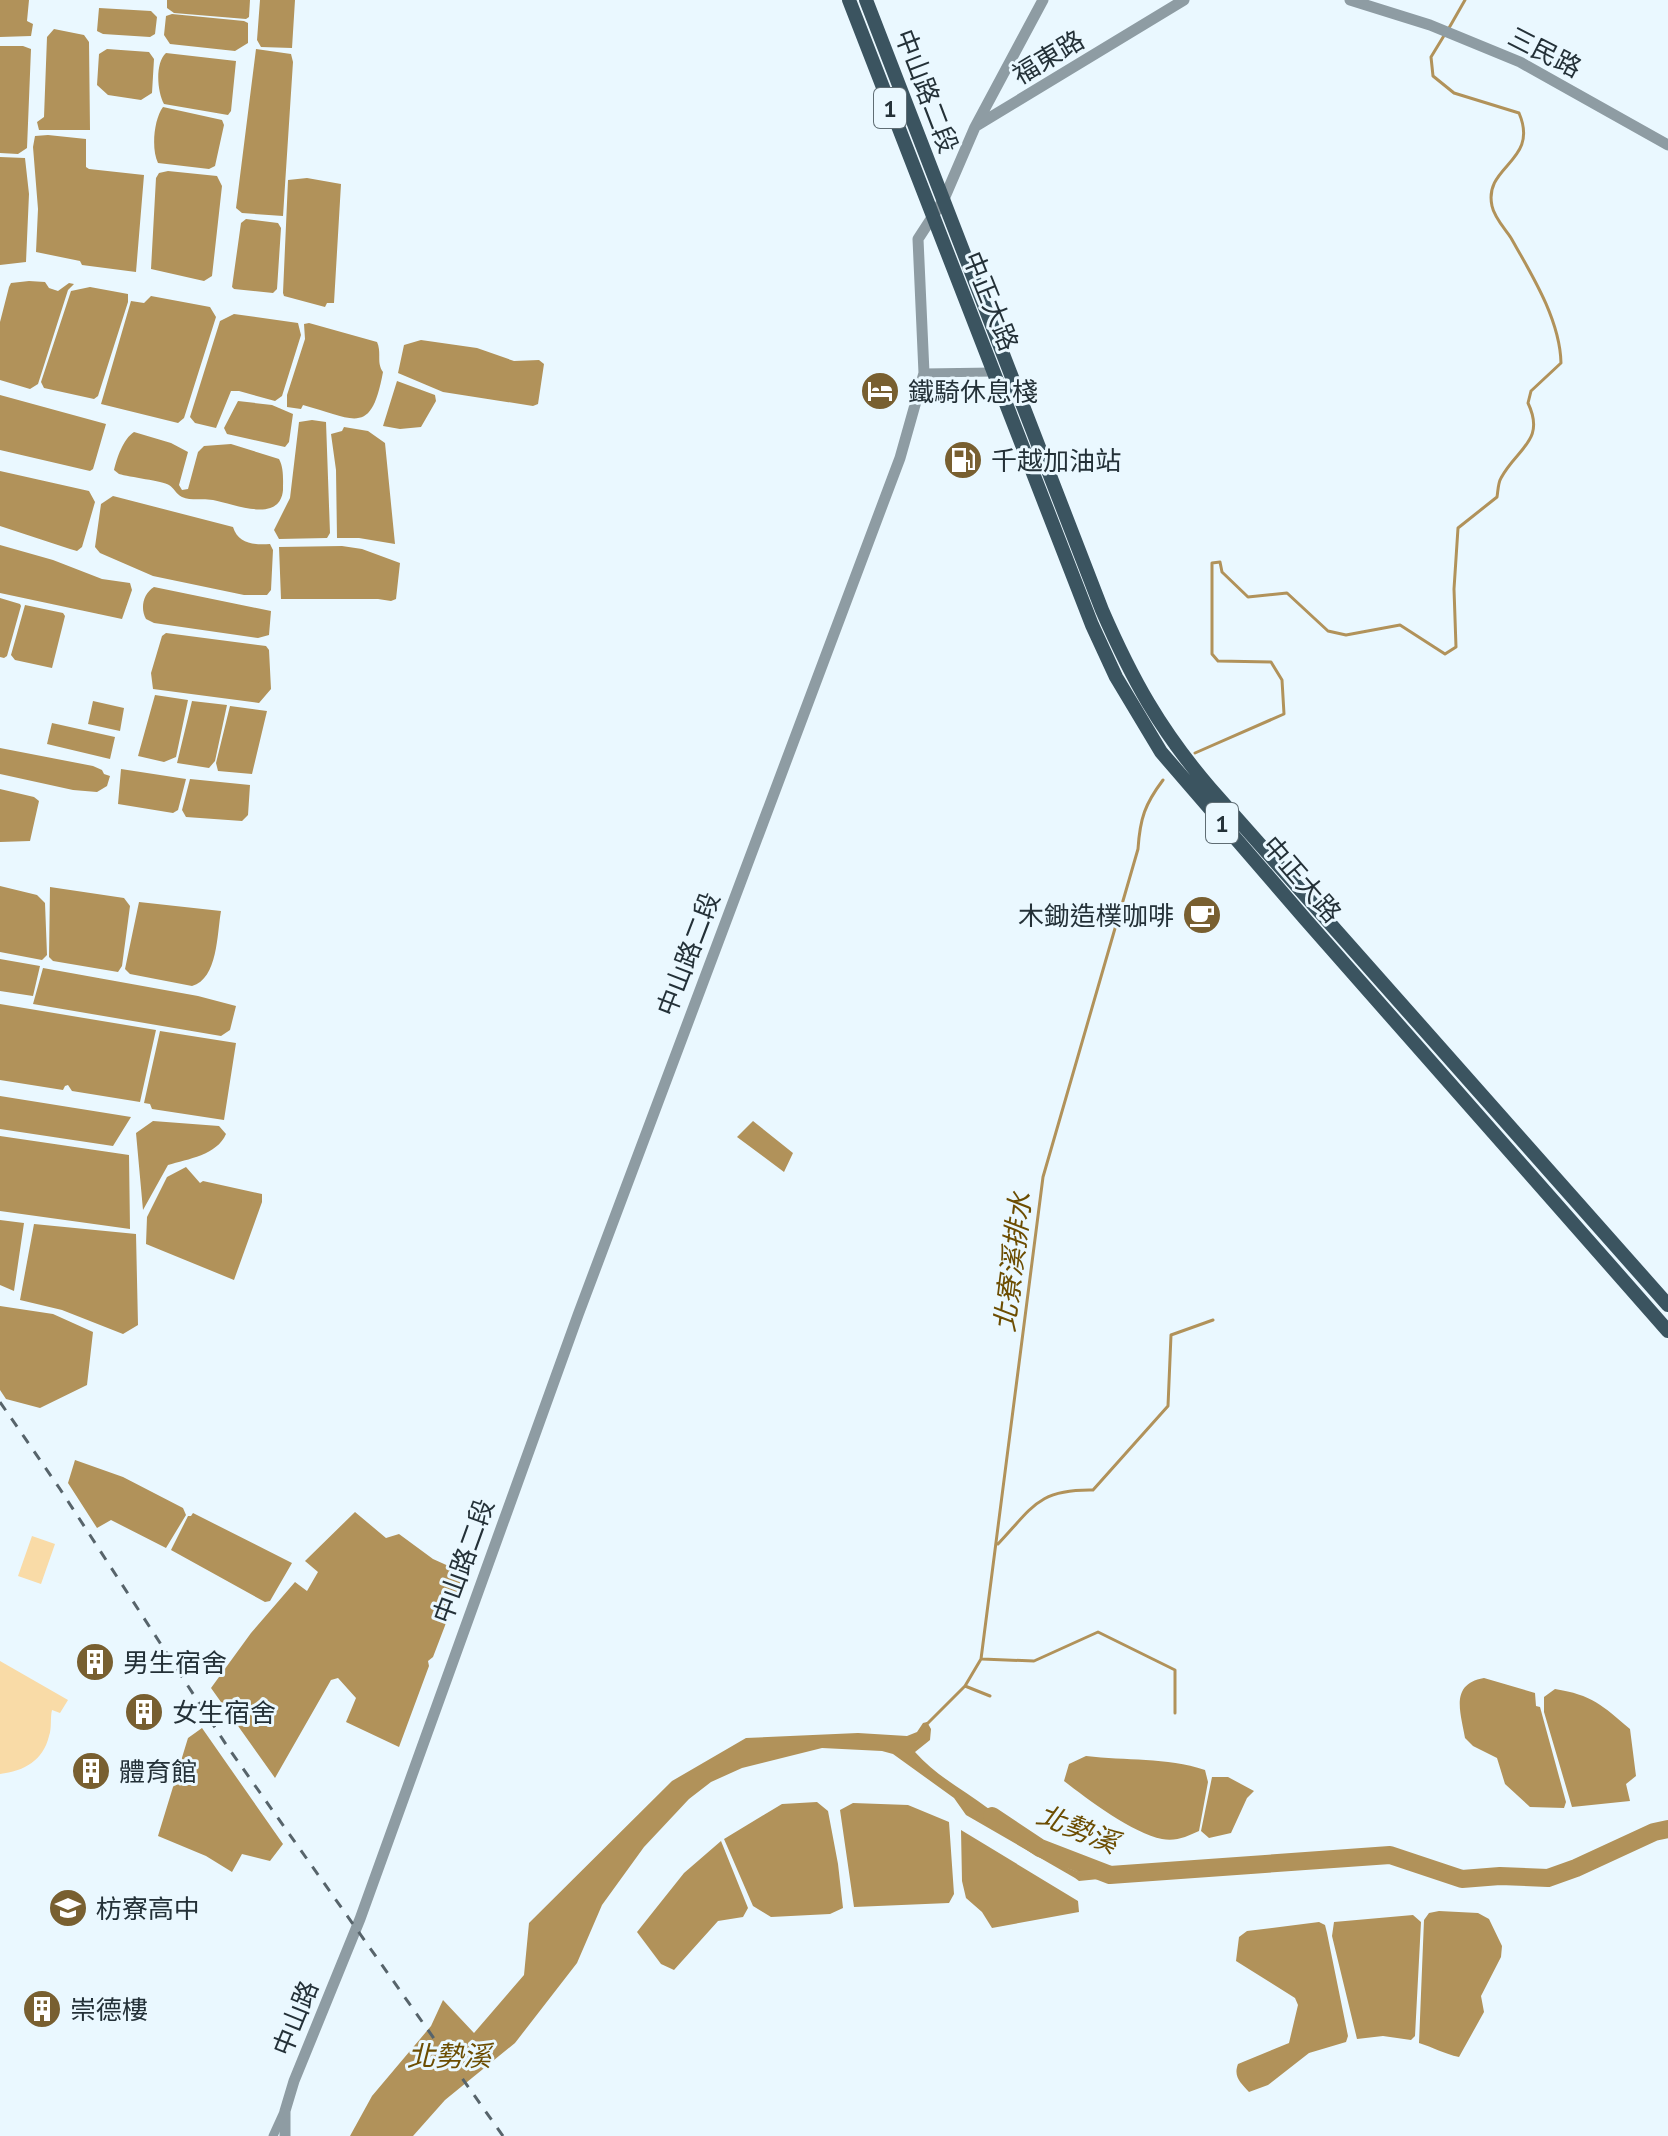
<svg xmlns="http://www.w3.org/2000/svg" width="1668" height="2136" font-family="'PT Sans','Noto Sans TC',sans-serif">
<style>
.green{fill:#f9dba7}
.water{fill:#b1925a}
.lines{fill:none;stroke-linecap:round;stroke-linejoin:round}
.stream{stroke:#b1925a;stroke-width:3}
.river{stroke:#b1925a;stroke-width:18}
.minor{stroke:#8e9ca3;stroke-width:9}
.tertiary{stroke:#8e9ca3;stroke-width:11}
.primary{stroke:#3b5460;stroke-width:14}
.rail{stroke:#57646b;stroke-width:3;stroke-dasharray:10 10;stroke-linecap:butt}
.labels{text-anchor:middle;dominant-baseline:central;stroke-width:6;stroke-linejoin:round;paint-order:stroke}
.shield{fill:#eaf8ff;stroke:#5f6d74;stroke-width:2}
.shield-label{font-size:24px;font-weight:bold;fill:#243138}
.street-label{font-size:26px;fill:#243138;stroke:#eaf8ff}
.poi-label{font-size:26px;fill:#243138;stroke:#eaf8ff;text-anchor:start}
.water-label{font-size:28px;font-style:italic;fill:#6c4d02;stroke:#eaf8ff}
</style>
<rect width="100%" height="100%" fill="#eaf8ff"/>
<path class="green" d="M32,1536L55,1544L41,1584L18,1576Z
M0,1661L68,1700L60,1713L52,1710C50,1718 52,1728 49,1736C43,1761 24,1771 0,1774Z"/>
<path class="water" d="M0,0H29L27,21L33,24L31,36L0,37Z
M167,0H250L249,17L246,19L174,13L167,8Z
M260,0H295L292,48L261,47L257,40Z
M99,8L151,11L157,17L155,34L150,37L103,34L97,31Z
M172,14L244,21L248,23V43L235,51L170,44L164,35L166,16Z
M54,29L84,35L89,42L90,130H39L37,122L44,117L47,37Z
M0,46H23L31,49L27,148L18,154L0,153Z
M107,49L149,52L154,59L152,93L141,100L108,95L97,85L99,54Z
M256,49L291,54L293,62L283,216L242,213L236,208Z
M166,53L236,61L231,111L228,115L164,104C157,91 155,63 166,53Z
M163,107L222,120L224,125L215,166L209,169L158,163C151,149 154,119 163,107Z
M48,135L86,139V167L89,169L144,175L136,272L82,265L80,261L36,252L38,209L33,147L35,136Z
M0,157L25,158L29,194L26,262L0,265Z
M168,171L217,176L222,186L212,276L204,281L151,269L156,178L159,173Z
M307,178L341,184L334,303H327L325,307L284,296L283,293L288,180Z
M246,219L278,223L281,228L277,289L273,293L234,289L232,287L241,223Z
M29,281L45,282L49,288L58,291L69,283L74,284L68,290L38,384L30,389L0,380V322L9,287L11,283Z
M90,287L128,294V302L98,396L94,399L44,388L41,382L71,291Z
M151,296L210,307L216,317L184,418L178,423L101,404L131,301L144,303Z
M234,314L298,323L301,335L282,396L275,401L239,391H231L216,428L195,423L190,417L220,321Z
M309,323L377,342C382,353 376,362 383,372C371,437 355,419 303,405L301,409L287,407V395L305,339L304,324Z
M421,340L477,348L514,361L539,360L544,364L538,404L533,406L443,392L398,373L404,345Z
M397,381L435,395L436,401L421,427L400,429L383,426Z
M0,395L106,424L93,469L90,471L0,450Z
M238,401L272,405L293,414L289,442L285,447L227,434L224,428Z
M312,420L326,422L330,533L327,538L279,539L274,530L290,498L299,422Z
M344,427L368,431L385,443L395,544L359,538H337L336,470L331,434L342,431Z
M134,432L171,443L188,452L179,485L182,490L188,489L198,452L204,446L231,444L279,459C284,468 283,480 283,490C280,524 234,504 213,500C203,498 191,501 182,497C176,494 174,488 169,485C163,481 129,477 119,474L114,470C117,458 123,439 134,432Z
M0,471L89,491L95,502L82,547L77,551L70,549L0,526Z
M113,496L233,527C238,544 254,545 270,544L273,550L271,590L267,595H244L153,576L100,553L95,547L101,504Z
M0,545L53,560L102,579L130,583L132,590L122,619L0,593Z
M342,546L362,549L400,563L396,599L391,601L378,599H281L279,547Z
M154,587L271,611L269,635L258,638L154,623L146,619C140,608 143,594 154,587Z
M0,598L20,604L21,606L7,656L4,658L0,657Z
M25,605L63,613L65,616L52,668L15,660L11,655Z
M166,633L266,646L269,650L271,689L259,703L153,689L151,673L162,636Z
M155,695L188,700L176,757L164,762L138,756Z
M93,701L124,708L120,731L88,724Z
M192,701L227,705L215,761L209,768L177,763Z
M230,706L267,711L252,774L218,771L216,763Z
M52,723L115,737L110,759L47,744Z
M0,748L93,766L102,770L104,774L110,776L107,786L97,792L73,790L0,774Z
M121,769L186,779L178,810L173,813L118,804Z
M190,779L250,785L248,815L242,821L186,817L182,810Z
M0,789L34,797L39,801L30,841L0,842Z
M0,886L37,895L45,903L47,955L42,960L0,952Z
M50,887L124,898L130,906L122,966L118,972L53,961L49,957Z
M139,902L221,911C217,933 218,979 192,986L130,974L125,969Z
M0,959L40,966L33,996L0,991Z
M43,968L198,996L236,1006L230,1030L221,1036L33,1004Z
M0,1004L156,1030L140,1102L72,1091L68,1085L65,1086L63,1090L0,1080Z
M160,1031L236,1043L224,1120L152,1109L150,1104L144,1103Z
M0,1096L131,1117L113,1146L0,1129Z
M153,1121L219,1126L226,1134C217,1155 188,1159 168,1165L143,1210L136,1133Z
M753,1121L793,1153L784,1172L737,1137Z
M0,1136L129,1155L130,1229L0,1211Z
M186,1167L200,1183L203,1181L262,1194V1202L234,1280L146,1244L147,1217L167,1177Z
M0,1220L24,1223L14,1291L0,1285Z
M34,1224L136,1234L138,1325L123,1334L62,1310L20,1300Z
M0,1306L53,1314L93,1332L87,1385L40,1408L6,1399L0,1390Z
M75,1460L123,1477L183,1508L186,1515L166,1548L111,1520L97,1528L68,1483Z
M355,1512L386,1538L399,1534L433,1559L464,1573L450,1613L443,1615L446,1623L433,1657L428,1661L429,1666L399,1747L346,1722L356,1698L338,1678L331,1680L275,1778L211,1688L251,1633L295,1582L307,1591L318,1572L305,1561Z
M193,1513L292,1563L270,1601L265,1602L171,1550L188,1516H191Z
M1484,1678L1535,1693L1536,1706L1540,1707L1566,1802L1564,1808L1530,1807L1505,1784L1497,1758L1473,1746L1465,1738C1461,1713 1449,1684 1484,1678Z
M1555,1689C1592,1695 1602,1705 1630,1729L1636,1776L1626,1784L1630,1801L1572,1807L1544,1712V1697Z
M927,1722L931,1729L930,1740L915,1752C936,1776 964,1790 989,1809C1014,1829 1055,1869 1087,1874C1094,1875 1103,1870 1110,1867L1109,1878L1079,1881L1075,1878L966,1815L954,1798L893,1754L882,1751L822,1748L742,1768L711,1782L689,1799L644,1847L602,1905L577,1963L515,2043L445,2100L413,2136H350L372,2096L431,2026L443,2000L474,2033L524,1975L529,1923L672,1781L746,1738L858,1733L907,1736L917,1732L923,1723Z
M202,1728L283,1844L270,1861L242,1854L232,1872L206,1856L158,1836L188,1738Z
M1086,1756C1126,1761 1166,1757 1205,1770L1208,1782L1199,1831C1188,1836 1176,1842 1162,1839C1134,1834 1087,1799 1064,1781L1069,1764Z
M1212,1777H1228L1254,1791L1247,1798L1231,1833L1209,1838L1201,1831Z
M817,1802L828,1811L838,1864L843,1908L830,1914L771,1917L753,1906L724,1839L782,1804Z
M853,1803L908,1805L949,1822L954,1894L949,1903L854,1907L840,1810Z
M961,1830L1078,1901L1079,1912L992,1928L982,1912L966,1898L962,1881Z
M721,1841L748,1908L743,1917L718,1921L674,1970L661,1964L637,1932L684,1873Z
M1439,1911L1478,1913L1489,1919L1502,1946L1501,1957L1481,1996L1484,2012L1459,2057C1444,2054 1433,2047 1419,2043L1424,1920L1429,1913Z
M1413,1915L1421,1922L1415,2036L1411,2040L1383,2036L1357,2039L1332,1936L1334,1922Z
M1319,1922L1325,1925L1327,1933L1348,2036L1346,2042L1309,2053L1268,2085L1249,2092C1241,2083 1233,2077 1238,2064L1289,2043L1298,2005L1295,1998L1236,1961L1239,1937L1247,1931Z"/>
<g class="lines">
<path class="stream" d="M1449,28L1465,0
M1195,753L1284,714L1282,680L1271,662L1218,661L1212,654V563L1220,562L1222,572L1248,597L1287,593L1328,631L1346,635L1400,625L1445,654L1456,647L1454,589L1458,528L1497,497C1498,491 1498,483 1501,478C1517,448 1546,441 1528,403L1531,391L1561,363C1560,320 1532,275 1511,238C1505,229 1494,217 1492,206C1483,165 1540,162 1519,113L1454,93L1433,76L1431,57L1445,34
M998,1544C1033,1507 1038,1489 1093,1490L1168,1406L1171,1335L1213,1320
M982,1659L1034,1661L1098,1632L1175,1670V1713
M965,1686L990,1696
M927,1724L965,1686L981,1659L1043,1177L1138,849C1140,818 1145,804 1163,780"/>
<path class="river" d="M992,1816L1040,1848L1110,1875L1390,1855L1462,1879L1500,1876L1548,1878L1576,1868L1654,1832L1668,1829"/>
<path class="minor" d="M924,373L994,372
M273,2136L283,2114"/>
<path class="tertiary" d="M1350,0L1430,25L1520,62L1668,145
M976,126L1184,0
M285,2136V2111L294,2081L360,1919L578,1315L900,458L924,373L918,239L944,199L975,127L1043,0"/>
<path class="primary" d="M849,0L1092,625L1116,677L1161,752L1306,920L1668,1331
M866,0L1102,610C1132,679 1160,730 1210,788L1668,1305"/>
<path class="rail" d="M0,1402L60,1489L227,1746L503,2136"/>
</g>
<defs>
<symbol id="hotel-disc" viewBox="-11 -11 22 22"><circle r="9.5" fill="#785f30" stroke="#eaf8ff"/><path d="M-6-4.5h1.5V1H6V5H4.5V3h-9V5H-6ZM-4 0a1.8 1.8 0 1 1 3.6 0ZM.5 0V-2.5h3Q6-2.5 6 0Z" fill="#fff"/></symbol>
<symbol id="fuel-disc" viewBox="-11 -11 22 22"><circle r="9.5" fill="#785f30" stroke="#eaf8ff"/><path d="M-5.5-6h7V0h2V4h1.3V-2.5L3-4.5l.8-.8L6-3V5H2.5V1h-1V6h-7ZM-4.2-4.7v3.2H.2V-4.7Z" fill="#fff"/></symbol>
<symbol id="cafe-disc" viewBox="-11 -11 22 22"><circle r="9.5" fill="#785f30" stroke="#eaf8ff"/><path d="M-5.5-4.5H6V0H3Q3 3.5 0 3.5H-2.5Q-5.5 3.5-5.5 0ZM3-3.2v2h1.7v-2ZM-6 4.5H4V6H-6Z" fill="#fff"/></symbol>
<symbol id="building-disc" viewBox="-11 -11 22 22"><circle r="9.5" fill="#785f30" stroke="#eaf8ff"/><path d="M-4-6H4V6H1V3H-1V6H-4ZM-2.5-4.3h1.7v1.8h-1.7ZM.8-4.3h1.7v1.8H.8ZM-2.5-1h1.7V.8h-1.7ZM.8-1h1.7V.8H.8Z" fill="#fff"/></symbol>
<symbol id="school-disc" viewBox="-11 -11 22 22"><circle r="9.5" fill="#785f30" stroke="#eaf8ff"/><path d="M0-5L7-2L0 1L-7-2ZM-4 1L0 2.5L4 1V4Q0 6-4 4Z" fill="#fff"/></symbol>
</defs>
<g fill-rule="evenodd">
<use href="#hotel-disc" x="858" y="369" width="44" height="44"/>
<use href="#fuel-disc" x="941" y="438" width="44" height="44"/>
<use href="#cafe-disc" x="1180" y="893" width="44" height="44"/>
<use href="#building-disc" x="73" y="1640" width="44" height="44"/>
<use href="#building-disc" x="122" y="1690" width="44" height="44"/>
<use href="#building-disc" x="69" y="1749" width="44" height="44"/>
<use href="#school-disc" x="46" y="1886" width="44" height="44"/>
<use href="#building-disc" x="20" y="1987" width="44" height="44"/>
</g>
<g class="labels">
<g class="shield">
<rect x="874" y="88" width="32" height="40" rx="6"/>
<rect x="1206" y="803" width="32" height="40" rx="6"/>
</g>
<g class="shield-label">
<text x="890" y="108">1</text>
<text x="1222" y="823">1</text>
</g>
<g class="street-label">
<text transform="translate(1545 52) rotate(27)">三民路</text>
<text transform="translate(1048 57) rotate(-31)">福東路</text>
<text transform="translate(927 91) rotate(69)">中山路二段</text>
<text transform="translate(991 301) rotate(68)">中正大路</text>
<text transform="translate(1302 879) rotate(49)">中正大路</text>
<text transform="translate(688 954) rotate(-69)">中山路二段</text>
<text transform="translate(463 1561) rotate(-70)">中山路二段</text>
<text transform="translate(295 2018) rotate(-68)">中山路</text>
</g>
<g class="poi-label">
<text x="908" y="391">鐵騎休息棧</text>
<text x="991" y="460">千越加油站</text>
<text x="1174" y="915" text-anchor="end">木鋤造樸咖啡</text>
<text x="123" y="1662">男生宿舍</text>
<text x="172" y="1712">女生宿舍</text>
<text x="119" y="1771">體育館</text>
<text x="96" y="1908">枋寮高中</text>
<text x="70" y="2009">崇德樓</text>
</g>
<g class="water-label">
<text transform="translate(1012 1262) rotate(-83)">北寮溪排水</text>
<text transform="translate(1078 1828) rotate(22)">北勢溪</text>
<text x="449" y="2055">北勢溪</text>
</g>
</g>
</svg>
